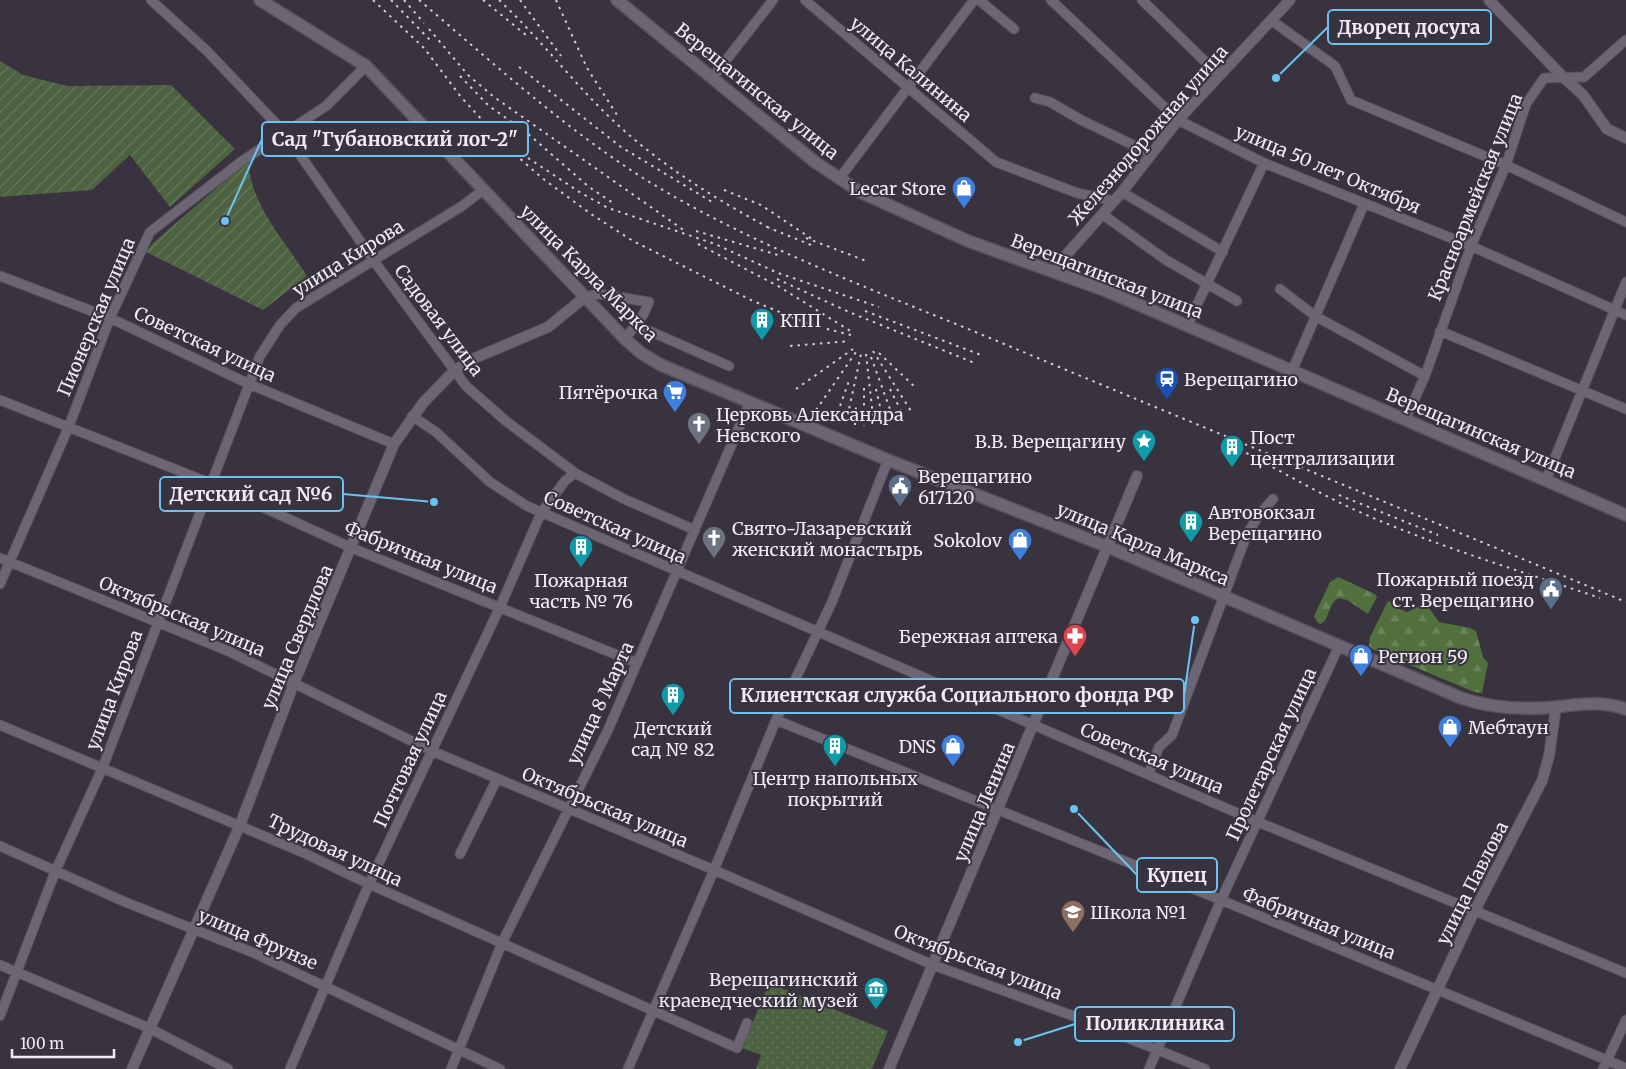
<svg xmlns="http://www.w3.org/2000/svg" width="1626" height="1069" font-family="Merriweather,serif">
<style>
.forest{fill:url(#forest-firs)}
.park{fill:url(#park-dots)}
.garden{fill:url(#garden-furrows)}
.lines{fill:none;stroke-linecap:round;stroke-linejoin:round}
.minor-casing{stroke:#56515c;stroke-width:11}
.tertiary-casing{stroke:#56515c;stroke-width:12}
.secondary-casing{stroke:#56515c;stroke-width:14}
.minor{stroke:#6c6674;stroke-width:9}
.tertiary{stroke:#6c6674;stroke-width:10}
.secondary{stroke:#6c6674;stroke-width:11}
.rail{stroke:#d2ced7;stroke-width:2;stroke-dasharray:2.5 5;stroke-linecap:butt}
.labels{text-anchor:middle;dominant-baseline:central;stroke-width:4;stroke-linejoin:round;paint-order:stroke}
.street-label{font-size:18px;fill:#efecf4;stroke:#39333f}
.poi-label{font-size:18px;fill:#efecf4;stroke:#39333f;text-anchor:start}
.leader{fill:none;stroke:#6ac3f1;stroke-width:2}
.callout-dot{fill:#6ac3f1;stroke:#39333f;stroke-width:2}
.callout{fill:#39333f;stroke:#6ac3f1;stroke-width:2}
.callout-label{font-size:19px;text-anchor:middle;font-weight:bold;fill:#efecf4}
</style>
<defs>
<pattern id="forest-firs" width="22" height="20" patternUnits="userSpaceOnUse" patternTransform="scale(1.25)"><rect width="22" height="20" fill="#51703d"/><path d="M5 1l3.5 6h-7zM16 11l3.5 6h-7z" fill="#6a855a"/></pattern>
<pattern id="park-dots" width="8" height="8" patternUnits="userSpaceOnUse" patternTransform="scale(1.25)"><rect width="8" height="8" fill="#4d6240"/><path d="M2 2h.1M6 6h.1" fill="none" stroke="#67795c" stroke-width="1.8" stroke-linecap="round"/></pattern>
<pattern id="garden-furrows" width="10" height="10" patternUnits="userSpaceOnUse" patternTransform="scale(1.25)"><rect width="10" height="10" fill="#4d6240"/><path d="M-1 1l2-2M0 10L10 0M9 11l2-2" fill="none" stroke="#67795c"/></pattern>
</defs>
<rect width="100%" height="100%" fill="#39333f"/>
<path class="forest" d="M1338,577L1375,594L1377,597L1368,614L1347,600L1339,598C1327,604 1331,618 1321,624L1318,623L1314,616L1330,582Z
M1388,601L1392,602L1397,608L1407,612L1420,606L1429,608L1439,622L1470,628L1476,631L1483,657L1488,663L1482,693L1474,692L1372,649L1369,647L1370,637Z"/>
<path class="park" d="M769,983L888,1031L872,1069H756L761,1055L742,1048Z"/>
<path class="garden" d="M0,61L23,75L67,86L171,85L235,149L170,207L130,155L92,190L0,197Z
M249,160C247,200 286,243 307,276L263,310L146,252L153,243Z"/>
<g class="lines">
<defs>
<path id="minor" d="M151,0L207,51L285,133L374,261L466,386L506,421L575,473L624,499L695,530
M805,0L996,162L1077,193L1114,201
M979,0L1014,29
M1051,0L1178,120L1264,163L1471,246L1626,315
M1142,0L1219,75
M1272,21L1335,66L1351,100L1506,165L1626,222
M713,77L773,0
M1035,98L1050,102L1081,120L1150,153
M839,179L974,0
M1122,192L1223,252
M1102,214L1166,260L1237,301
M0,276L110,318L249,384L394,444
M1280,289L1315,316L1425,376
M585,297L599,294L649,302L643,315L625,339
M636,325L729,366
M1187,326L1264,163
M1440,331L1626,409
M1292,371L1364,204
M0,400L210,483L352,548L637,663
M412,416L436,432L490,482L527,506L1258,822L1626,973
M1405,420L1425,376L1471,246L1506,165L1526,104L1544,78L1584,77L1626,40
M1546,480L1626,282
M0,558L228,651L432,751L714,870L933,965L1076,1017L1205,1069
M0,584L69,426L110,318L150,232L242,161L326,106L366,66
M776,720L1221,900L1626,1068
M0,725L304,853L369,884L737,1048L747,1023
M1149,773L1159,747L1172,735L1247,534L1259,515L1273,499
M0,846L125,902L254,953L500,1069
M460,854L497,779
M0,965L149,1028L228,1069
M0,1016L55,872L102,769L260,356L280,325L296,308L462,206L483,190
M290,1069L369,884L500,607L541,513L565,481L575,473
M451,1069L502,943L608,730L750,402
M628,1069L714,870L776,720L832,602L888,460
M1149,1069L1221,900L1339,646
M1603,1069L1626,1020"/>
<path id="tertiary" d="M1489,0L1562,76L1583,95L1607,129L1626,138
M1055,272L1067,254L1122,192L1178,120L1290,0
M132,1069L240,825L294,683L394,444L423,403L454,371L475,358L548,327L585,297
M889,1069L1137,476
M1400,1069L1474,912L1542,781L1549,756L1556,707"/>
<path id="secondary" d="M260,0L366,66L625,339L641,353L661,365L888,460L1106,546L1461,698C1493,709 1524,710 1557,707C1580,704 1603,701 1626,709
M617,0L815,162L860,192L968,241L1104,290L1151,310L1626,515"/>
</defs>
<use href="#minor" class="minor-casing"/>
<use href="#tertiary" class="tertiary-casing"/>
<use href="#secondary" class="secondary-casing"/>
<use href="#minor" class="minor"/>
<use href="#tertiary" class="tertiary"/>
<use href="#secondary" class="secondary"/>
<path class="rail" d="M373,0L424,48L461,97L509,149L542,178L591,214L633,241L753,301L811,325L851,335
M391,0L431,41
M404,0L424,23
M419,0C492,62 563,127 643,178C757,249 886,294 1009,346C1214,432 1420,516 1626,602
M483,0L526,35
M499,0C542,40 576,87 619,126C665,168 719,201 773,230
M520,0L561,56
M556,0L587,68L619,118
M429,29L468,75L494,97L685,231
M519,67L621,147L712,202
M460,76L489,106L526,132L589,187L613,203
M528,158L581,193L608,208L715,244L778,273L879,307
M724,190L761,205L812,239
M767,227L811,245
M696,231L778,255
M806,238L869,262
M698,244L778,286L852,332
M777,279L849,312L977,364
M865,311L981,355
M790,346L850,341
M873,351L911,411
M879,353L916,388
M866,354L874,425
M871,357L894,420
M864,388V426
M796,389L853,349
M876,389L884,424
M890,389L903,415
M816,410L856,352
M835,420L850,378
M846,423L861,354
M855,425L856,404
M1233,446C1274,467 1314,491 1355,510C1435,546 1518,570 1600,598
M1339,495L1438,535"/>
</g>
<defs>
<symbol id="shop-pin" viewBox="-11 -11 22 30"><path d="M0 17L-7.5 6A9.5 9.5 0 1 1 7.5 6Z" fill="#3f7fe0" stroke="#39333f"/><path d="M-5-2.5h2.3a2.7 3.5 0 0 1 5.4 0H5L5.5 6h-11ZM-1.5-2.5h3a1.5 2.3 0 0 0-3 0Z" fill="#fff"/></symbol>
<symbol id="building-pin" viewBox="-11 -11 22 30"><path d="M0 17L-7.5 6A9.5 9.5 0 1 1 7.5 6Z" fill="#0f9aa8" stroke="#39333f"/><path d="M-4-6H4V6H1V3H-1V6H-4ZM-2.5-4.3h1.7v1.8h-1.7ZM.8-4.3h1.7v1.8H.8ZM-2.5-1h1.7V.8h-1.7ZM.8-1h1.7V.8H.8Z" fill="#fff"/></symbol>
<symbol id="station-pin" viewBox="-11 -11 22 30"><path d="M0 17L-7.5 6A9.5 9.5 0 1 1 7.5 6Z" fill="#1a4fb4" stroke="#39333f"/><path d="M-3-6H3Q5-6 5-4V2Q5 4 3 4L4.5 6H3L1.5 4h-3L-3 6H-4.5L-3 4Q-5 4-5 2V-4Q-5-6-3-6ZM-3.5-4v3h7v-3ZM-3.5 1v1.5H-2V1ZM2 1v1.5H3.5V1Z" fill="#fff"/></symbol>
<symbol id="supermarket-pin" viewBox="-11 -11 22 30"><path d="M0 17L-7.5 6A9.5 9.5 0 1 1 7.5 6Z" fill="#3f7fe0" stroke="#39333f"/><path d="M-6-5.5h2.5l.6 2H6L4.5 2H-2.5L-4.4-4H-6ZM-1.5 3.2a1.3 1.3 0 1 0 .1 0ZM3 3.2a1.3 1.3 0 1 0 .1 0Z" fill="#fff"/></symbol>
<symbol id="church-pin" viewBox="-11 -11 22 30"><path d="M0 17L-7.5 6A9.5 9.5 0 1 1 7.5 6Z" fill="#6b7280" stroke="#39333f"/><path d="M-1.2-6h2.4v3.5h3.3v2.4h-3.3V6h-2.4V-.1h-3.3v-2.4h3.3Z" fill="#fff"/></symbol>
<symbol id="sight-pin" viewBox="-11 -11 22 30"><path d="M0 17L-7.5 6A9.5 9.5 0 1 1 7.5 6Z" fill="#0f9aa8" stroke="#39333f"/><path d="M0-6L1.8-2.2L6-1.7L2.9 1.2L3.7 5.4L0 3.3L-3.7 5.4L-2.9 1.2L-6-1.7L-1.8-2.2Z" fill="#fff"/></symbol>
<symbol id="civic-pin" viewBox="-11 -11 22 30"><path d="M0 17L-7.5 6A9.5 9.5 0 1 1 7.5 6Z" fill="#5c6f8a" stroke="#39333f"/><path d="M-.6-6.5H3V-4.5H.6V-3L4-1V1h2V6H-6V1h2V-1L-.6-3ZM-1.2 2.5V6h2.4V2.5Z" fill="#fff"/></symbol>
<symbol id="pharmacy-pin" viewBox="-11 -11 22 30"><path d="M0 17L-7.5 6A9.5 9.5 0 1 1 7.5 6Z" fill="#e0444e" stroke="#39333f"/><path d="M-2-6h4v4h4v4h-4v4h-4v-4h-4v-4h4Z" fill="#fff"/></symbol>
<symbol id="school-pin" viewBox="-11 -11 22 30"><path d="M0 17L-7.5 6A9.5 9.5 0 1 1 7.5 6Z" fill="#8d6e63" stroke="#39333f"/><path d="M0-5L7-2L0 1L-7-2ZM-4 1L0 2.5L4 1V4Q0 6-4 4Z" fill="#fff"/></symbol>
<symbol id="museum-pin" viewBox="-11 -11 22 30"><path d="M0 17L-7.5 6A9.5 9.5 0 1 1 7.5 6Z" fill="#0f9aa8" stroke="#39333f"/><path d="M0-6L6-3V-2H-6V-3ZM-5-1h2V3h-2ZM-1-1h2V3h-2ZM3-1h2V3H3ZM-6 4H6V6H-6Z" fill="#fff"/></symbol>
</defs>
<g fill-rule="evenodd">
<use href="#shop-pin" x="950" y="174" width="28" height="38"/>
<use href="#building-pin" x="748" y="306" width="28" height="38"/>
<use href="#station-pin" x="1153" y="365" width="28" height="38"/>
<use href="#supermarket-pin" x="661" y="378" width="28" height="38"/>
<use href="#church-pin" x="685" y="410" width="28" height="38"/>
<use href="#sight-pin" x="1130" y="427" width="28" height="38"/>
<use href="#building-pin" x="1218" y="433" width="28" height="38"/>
<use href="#civic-pin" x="886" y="472" width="28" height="38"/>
<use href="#building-pin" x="1177" y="508" width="28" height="38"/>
<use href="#church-pin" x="700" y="524" width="28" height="38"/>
<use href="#shop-pin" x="1006" y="526" width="28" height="38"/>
<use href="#building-pin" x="567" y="533" width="28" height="38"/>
<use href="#civic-pin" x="1537" y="575" width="28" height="38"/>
<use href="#pharmacy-pin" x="1061" y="622" width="28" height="38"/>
<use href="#shop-pin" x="1347" y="642" width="28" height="38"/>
<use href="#building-pin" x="659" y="681" width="28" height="38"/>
<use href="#shop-pin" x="1436" y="713" width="28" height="38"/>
<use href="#building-pin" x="821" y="732" width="28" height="38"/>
<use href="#shop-pin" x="939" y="732" width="28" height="38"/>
<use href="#school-pin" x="1059" y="898" width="28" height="38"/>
<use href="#museum-pin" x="862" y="975" width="28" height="38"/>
</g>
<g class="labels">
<g class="street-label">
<text transform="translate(911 69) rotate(40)">улица Калинина</text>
<text transform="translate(757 91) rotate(39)">Верещагинская улица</text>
<text transform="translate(1148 135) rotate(-49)">Железнодорожная улица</text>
<text transform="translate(1328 169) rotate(23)">улица 50 лет Октября</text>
<text transform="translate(1475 197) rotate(-68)">Красноармейская улица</text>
<text transform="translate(348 258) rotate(-32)">улица Кирова</text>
<text transform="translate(589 273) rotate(45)">улица Карла Маркса</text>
<text transform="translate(1107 276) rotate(21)">Верещагинская улица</text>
<text transform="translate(96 317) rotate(-67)">Пионерская улица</text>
<text transform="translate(439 320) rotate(53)">Садовая улица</text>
<text transform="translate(205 344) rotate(25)">Советская улица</text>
<text transform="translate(1481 433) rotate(23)">Верещагинская улица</text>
<text transform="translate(615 527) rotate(24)">Советская улица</text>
<text transform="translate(1143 544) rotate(23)">улица Карла Маркса</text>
<text transform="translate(421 557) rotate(22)">Фабричная улица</text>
<text transform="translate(182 616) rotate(23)">Октябрьская улица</text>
<text transform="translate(297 637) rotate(-67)">улица Свердлова</text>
<text transform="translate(114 690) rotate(-69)">улица Кирова</text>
<text transform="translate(600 703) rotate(-65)">улица 8 Марта</text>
<text transform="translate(1271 754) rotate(-65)">Пролетарская улица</text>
<text transform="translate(1152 758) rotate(23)">Советская улица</text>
<text transform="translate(410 759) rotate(-65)">Почтовая улица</text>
<text transform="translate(984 802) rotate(-67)">улица Ленина</text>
<text transform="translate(605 807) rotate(23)">Октябрьская улица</text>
<text transform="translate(335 850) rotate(25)">Трудовая улица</text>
<text transform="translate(1472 883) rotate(-63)">улица Павлова</text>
<text transform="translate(1319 923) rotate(22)">Фабричная улица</text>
<text transform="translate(258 939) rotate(23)">улица Фрунзе</text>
<text transform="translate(978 962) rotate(21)">Октябрьская улица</text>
</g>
<g class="poi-label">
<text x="946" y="188" text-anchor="end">Lecar Store</text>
<text x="780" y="320">КПП</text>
<text x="1184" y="379">Верещагино</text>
<text x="658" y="392" text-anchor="end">Пятёрочка</text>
<text x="716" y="414">Церковь Александра<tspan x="716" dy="21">Невского</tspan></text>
<text x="1250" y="437">Пост<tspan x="1250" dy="21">централизации</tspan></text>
<text x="1126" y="441" text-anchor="end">В.В. Верещагину</text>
<text x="918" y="476">Верещагино<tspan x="918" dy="21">617120</tspan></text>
<text x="1208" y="512">Автовокзал<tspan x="1208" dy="21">Верещагино</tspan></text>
<text x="732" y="528">Свято-Лазаревский<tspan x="732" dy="21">женский монастырь</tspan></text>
<text x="1002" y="540" text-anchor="end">Sokolov</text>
<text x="1534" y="579" text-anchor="end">Пожарный поезд<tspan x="1534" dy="21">ст. Верещагино</tspan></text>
<text x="581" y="580" text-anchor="middle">Пожарная<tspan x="581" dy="21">часть № 76</tspan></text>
<text x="1058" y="636" text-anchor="end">Бережная аптека</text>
<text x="1378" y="656">Регион 59</text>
<text x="1468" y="727">Мебтаун</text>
<text x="673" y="728" text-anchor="middle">Детский<tspan x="673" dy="21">сад № 82</tspan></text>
<text x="936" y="746" text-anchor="end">DNS</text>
<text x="835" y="778" text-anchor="middle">Центр напольных<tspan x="835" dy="21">покрытий</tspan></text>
<text x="1090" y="912">Школа №1</text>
<text x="858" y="979" text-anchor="end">Верещагинский<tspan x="858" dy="21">краеведческий музей</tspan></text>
</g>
</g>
<path class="leader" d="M1276 78L1328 27M225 221L262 139M434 502L343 494M1195 620L1184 696M1074 809L1137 875M1018 1042L1075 1024"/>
<g class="callout-dot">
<circle cx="1276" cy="78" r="5"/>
<circle cx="225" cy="221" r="5"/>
<circle cx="434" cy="502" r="5"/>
<circle cx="1195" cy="620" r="5"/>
<circle cx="1074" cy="809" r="5"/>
<circle cx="1018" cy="1042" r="5"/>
</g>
<g class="callout">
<rect x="1328" y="10" width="163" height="34" rx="5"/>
<rect x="262" y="122" width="266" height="34" rx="5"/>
<rect x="160" y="477" width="183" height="34" rx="5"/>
<rect x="730" y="679" width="454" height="34" rx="5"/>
<rect x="1137" y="858" width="80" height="34" rx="5"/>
<rect x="1075" y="1007" width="159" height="34" rx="5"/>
</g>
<g class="callout-label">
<text x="1409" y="34">Дворец досуга</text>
<text x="395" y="146">Сад "Губановский лог-2"</text>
<text x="251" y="501">Детский сад №6</text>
<text x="957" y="702">Клиентская служба Социального фонда РФ</text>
<text x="1177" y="882">Купец</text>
<text x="1155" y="1030">Поликлиника</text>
</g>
<path d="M12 1049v8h102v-8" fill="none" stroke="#efecf4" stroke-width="2.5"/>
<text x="20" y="1049" font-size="15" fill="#efecf4" stroke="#39333f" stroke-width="4" paint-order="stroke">100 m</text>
</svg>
